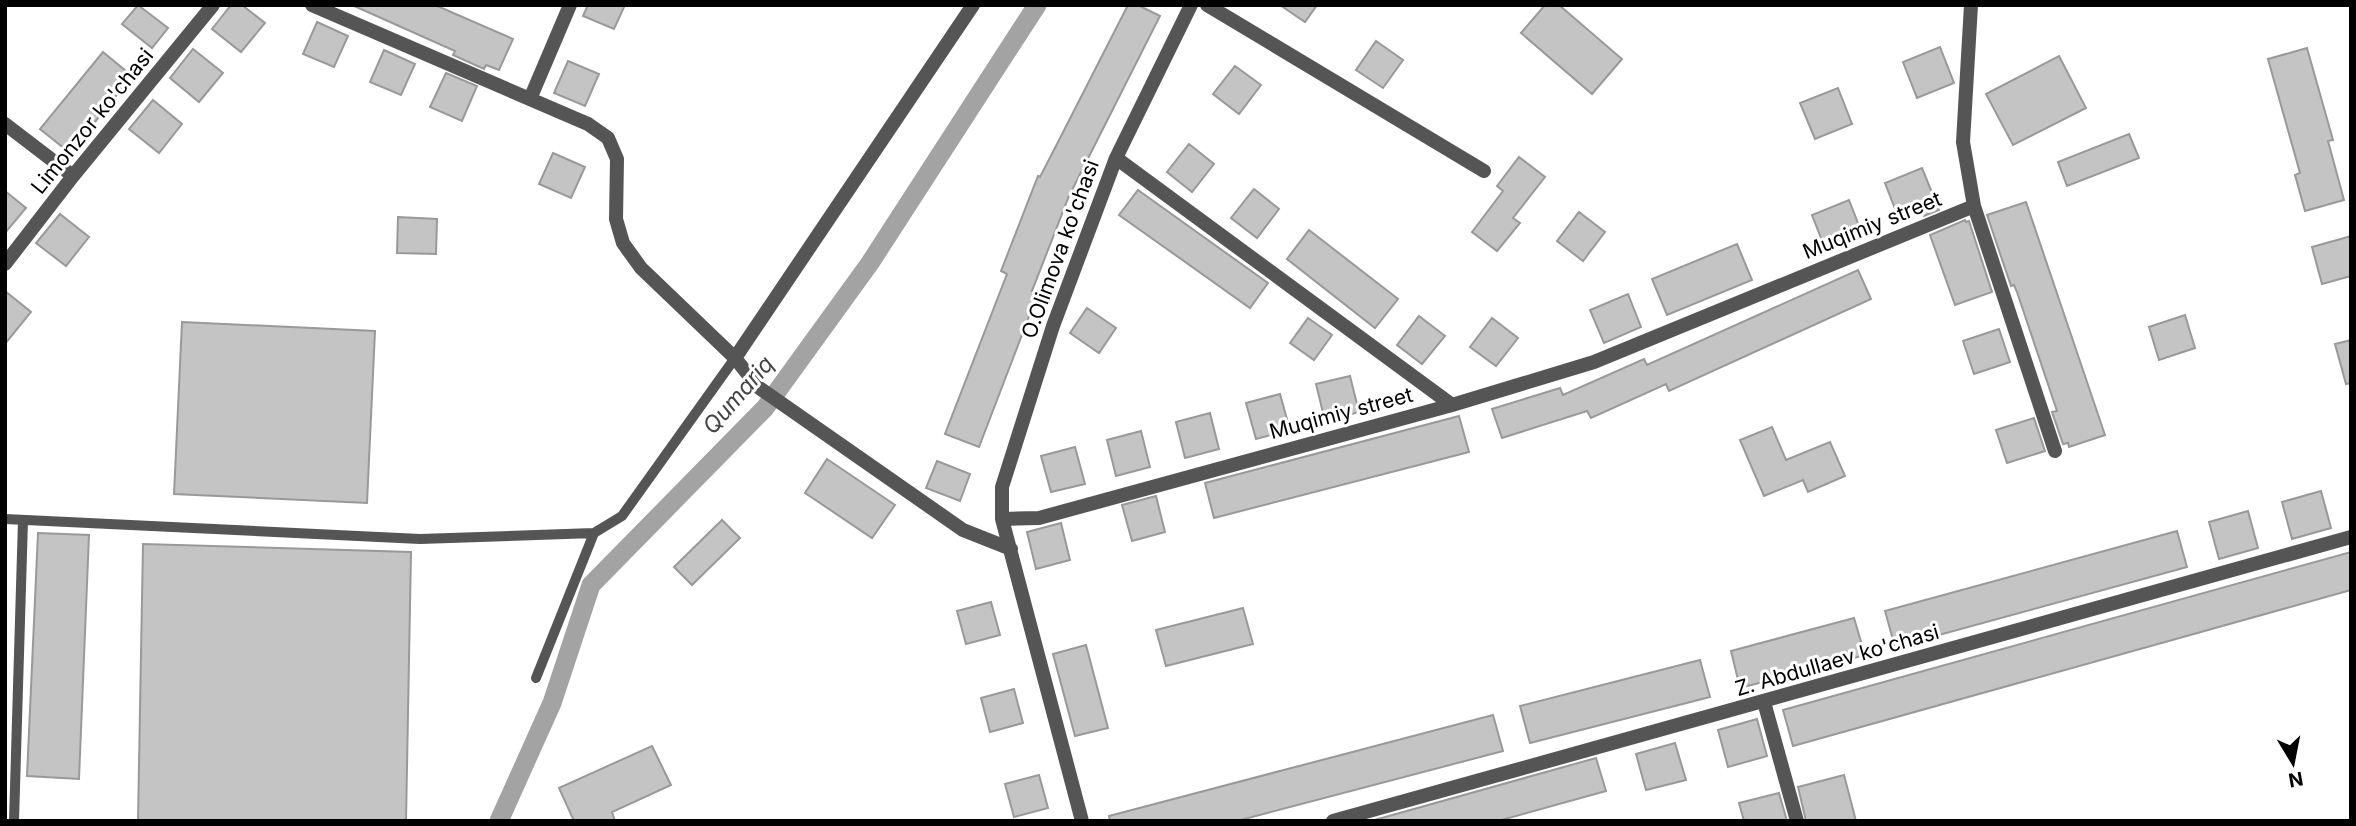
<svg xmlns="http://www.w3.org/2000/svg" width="2356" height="826" font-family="Inter,sans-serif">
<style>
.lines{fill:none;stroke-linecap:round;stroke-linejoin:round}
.canal{stroke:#a3a3a3;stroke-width:19}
.building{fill:#c4c4c4;stroke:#999;stroke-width:2}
.lane{stroke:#555;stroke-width:10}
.street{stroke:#555;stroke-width:14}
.labels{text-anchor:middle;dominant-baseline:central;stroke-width:6;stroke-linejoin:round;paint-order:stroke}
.street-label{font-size:21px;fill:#000;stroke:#fff}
.water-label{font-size:23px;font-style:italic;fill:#444;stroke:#fff}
</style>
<rect width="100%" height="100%" fill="#fff"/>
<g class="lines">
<path class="canal" d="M499,821L552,703L591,585L765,408L870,263L1037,5"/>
</g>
<path class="building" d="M138,5L168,28L152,48L122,24Z
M231,5H242L265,23L241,52L212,29Z
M352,5H435L513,39L499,70L486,65L484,69L453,55L455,51Z
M588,5H625L614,29L583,16Z
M1128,5H1138L1160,16L1069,196L1032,291L1038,293L979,447L945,434L1007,274L1001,271L1038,176L1040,177L1057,144Z
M1280,5H1317L1305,22Z
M1545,5H1559L1622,59L1592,94L1521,33Z
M317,22L348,36L334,67L303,54Z
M1376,41L1403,60L1383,88L1356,70Z
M1940,47L1954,83L1917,98L1903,62Z
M2307,48L2333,140L2328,141L2344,200L2305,211L2295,175L2300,173L2268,59Z
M193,49L223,73L199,102L170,78Z
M384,50L415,64L401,95L370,82Z
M103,52L132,76L70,153L40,129Z
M2059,56L2086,108L2013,145L1986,94Z
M568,61L599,74L585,106L554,93Z
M1235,66L1261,85L1239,114L1213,94Z
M446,73L477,86L462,121L430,107Z
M1838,88L1852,124L1815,139L1800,103Z
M153,100L182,124L159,153L129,129Z
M2129,134L2139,158L2067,186L2058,162Z
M1189,144L1214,164L1192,192L1167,172Z
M553,153L585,167L571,198L539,184Z
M1519,157L1545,177L1513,218L1520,223L1497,251L1472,232L1503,191L1497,186Z
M1922,168L1939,210L1924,216L1922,210L1899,219L1885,183Z
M1254,189L1279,209L1257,238L1231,218Z
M1138,190L1268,283L1250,308L1119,215Z
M5,191L26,208L5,233Z
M1849,200L1863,236L1826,251L1812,215Z
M2026,202L2105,435L2069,447L2068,443L2063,444L2052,412L2057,411L2017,292L2014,285L2011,286L1987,215Z
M1579,212L1605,232L1583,261L1557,241Z
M60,214L89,237L66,266L36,243Z
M398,217L437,219L436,254L397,253Z
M1965,220L1966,222L1969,221L1992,292L1955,305L1930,235Z
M1309,230L1398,299L1375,328L1287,259Z
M2351,236V276L2322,284L2312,247Z
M1737,244L1752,280L1667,315L1652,279Z
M1858,270L1871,299L1669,391L1666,384L1591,418L1587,411L1502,438L1492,409L1560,388L1563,395L1644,359L1647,365Z
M5,291L31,312L5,344Z
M1628,294L1641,327L1604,343L1590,310Z
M1087,308L1116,328L1099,353L1070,333Z
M2185,315L2195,348L2159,360L2149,327Z
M1419,316L1445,336L1422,364L1397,345Z
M1308,318L1332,335L1314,360L1290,343Z
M1492,318L1518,338L1496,366L1470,347Z
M182,322L375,331L367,503L174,494Z
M1999,329L2010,362L1974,374L1963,341Z
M2351,340V383L2346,384L2335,344Z
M1350,376L1359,412L1325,421L1316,384Z
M1280,394L1290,430L1256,439L1246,403Z
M1210,413L1219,449L1185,458L1176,422Z
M1459,416L1469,452L1214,518L1205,483Z
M2034,418L2045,451L2007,463L1996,430Z
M1772,427L1786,460L1830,442L1845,476L1808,492L1803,480L1764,496L1740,440Z
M1141,431L1150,467L1116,476L1107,440Z
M1075,447L1085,484L1051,492L1041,456Z
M827,459L895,505L872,538L805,493Z
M937,461L970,474L960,501L926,488Z
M2321,491L2331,528L2292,539L2282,502Z
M1156,496L1165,532L1132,541L1122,505Z
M2248,511L2258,548L2219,559L2209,522Z
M722,520L740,538L692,585L674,567Z
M1061,523L1070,560L1036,569L1027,532Z
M2177,531L2187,567L1895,647L1885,611Z
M38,533L89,535L79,779L27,776Z
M143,544L411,552L406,821H138Z
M2351,552V590L1793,746L1783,710Z
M991,602L1000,635L966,644L957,611Z
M1243,608L1253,644L1166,666L1156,630Z
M1854,618L1865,655L1740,688L1731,651Z
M1086,645L1108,728L1075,736L1053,654Z
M1700,660L1710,697L1530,743L1520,706Z
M1014,689L1023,723L990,732L981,698Z
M1493,715L1503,751L1237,821H1110L1109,816Z
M1757,719L1767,756L1728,767L1718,730Z
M1675,743L1686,780L1646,790L1636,754Z
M652,746L671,785L612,812L615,821H574L559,788Z
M1596,758L1606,791L1498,821H1371Z
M1039,775L1048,808L1014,817L1005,784Z
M1844,775L1856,821H1806L1798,787Z
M1779,793L1787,821H1744L1739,803Z"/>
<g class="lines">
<path class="lane" d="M5,519L420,539L594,533
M536,678L594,533L622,516L735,358
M14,821L23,520"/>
<path class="street" d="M312,5L588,124L608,138L617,159L616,219L623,243L641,268L735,358L758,387L963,530L1011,549
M1207,5L1484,171
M1971,5L1963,142L1974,206L2055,451
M530,99L570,5
M5,124L73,176
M1116,158L1452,405
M5,264L73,176L213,5
M735,358L973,5
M1002,519L1039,518L1452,405L1594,362L1974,206
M1764,702L1797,821
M1082,821L1002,519V487L1053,326L1116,158L1191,5
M1333,821L2351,537"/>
</g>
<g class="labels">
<g class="street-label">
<text transform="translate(92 121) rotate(-51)">Limonzor ko'chasi</text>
<text transform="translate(1872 225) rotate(-22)">Muqimiy street</text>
<text transform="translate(1060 249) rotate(-70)">O.Olimova ko'chasi</text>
<text transform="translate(1341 413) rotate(-15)">Muqimiy street</text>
<text transform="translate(1837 660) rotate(-16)">Z. Abdullaev ko'chasi</text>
</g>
<g class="water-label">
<text transform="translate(738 395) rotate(-49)">Qumariq</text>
</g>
</g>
<rect width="2356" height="826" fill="none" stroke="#000000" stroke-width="14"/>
<g transform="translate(2293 763) rotate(170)" stroke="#ffffff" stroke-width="5" paint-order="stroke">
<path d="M0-5L12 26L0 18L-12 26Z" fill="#000000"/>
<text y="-10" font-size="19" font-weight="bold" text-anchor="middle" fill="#000000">N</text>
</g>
</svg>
